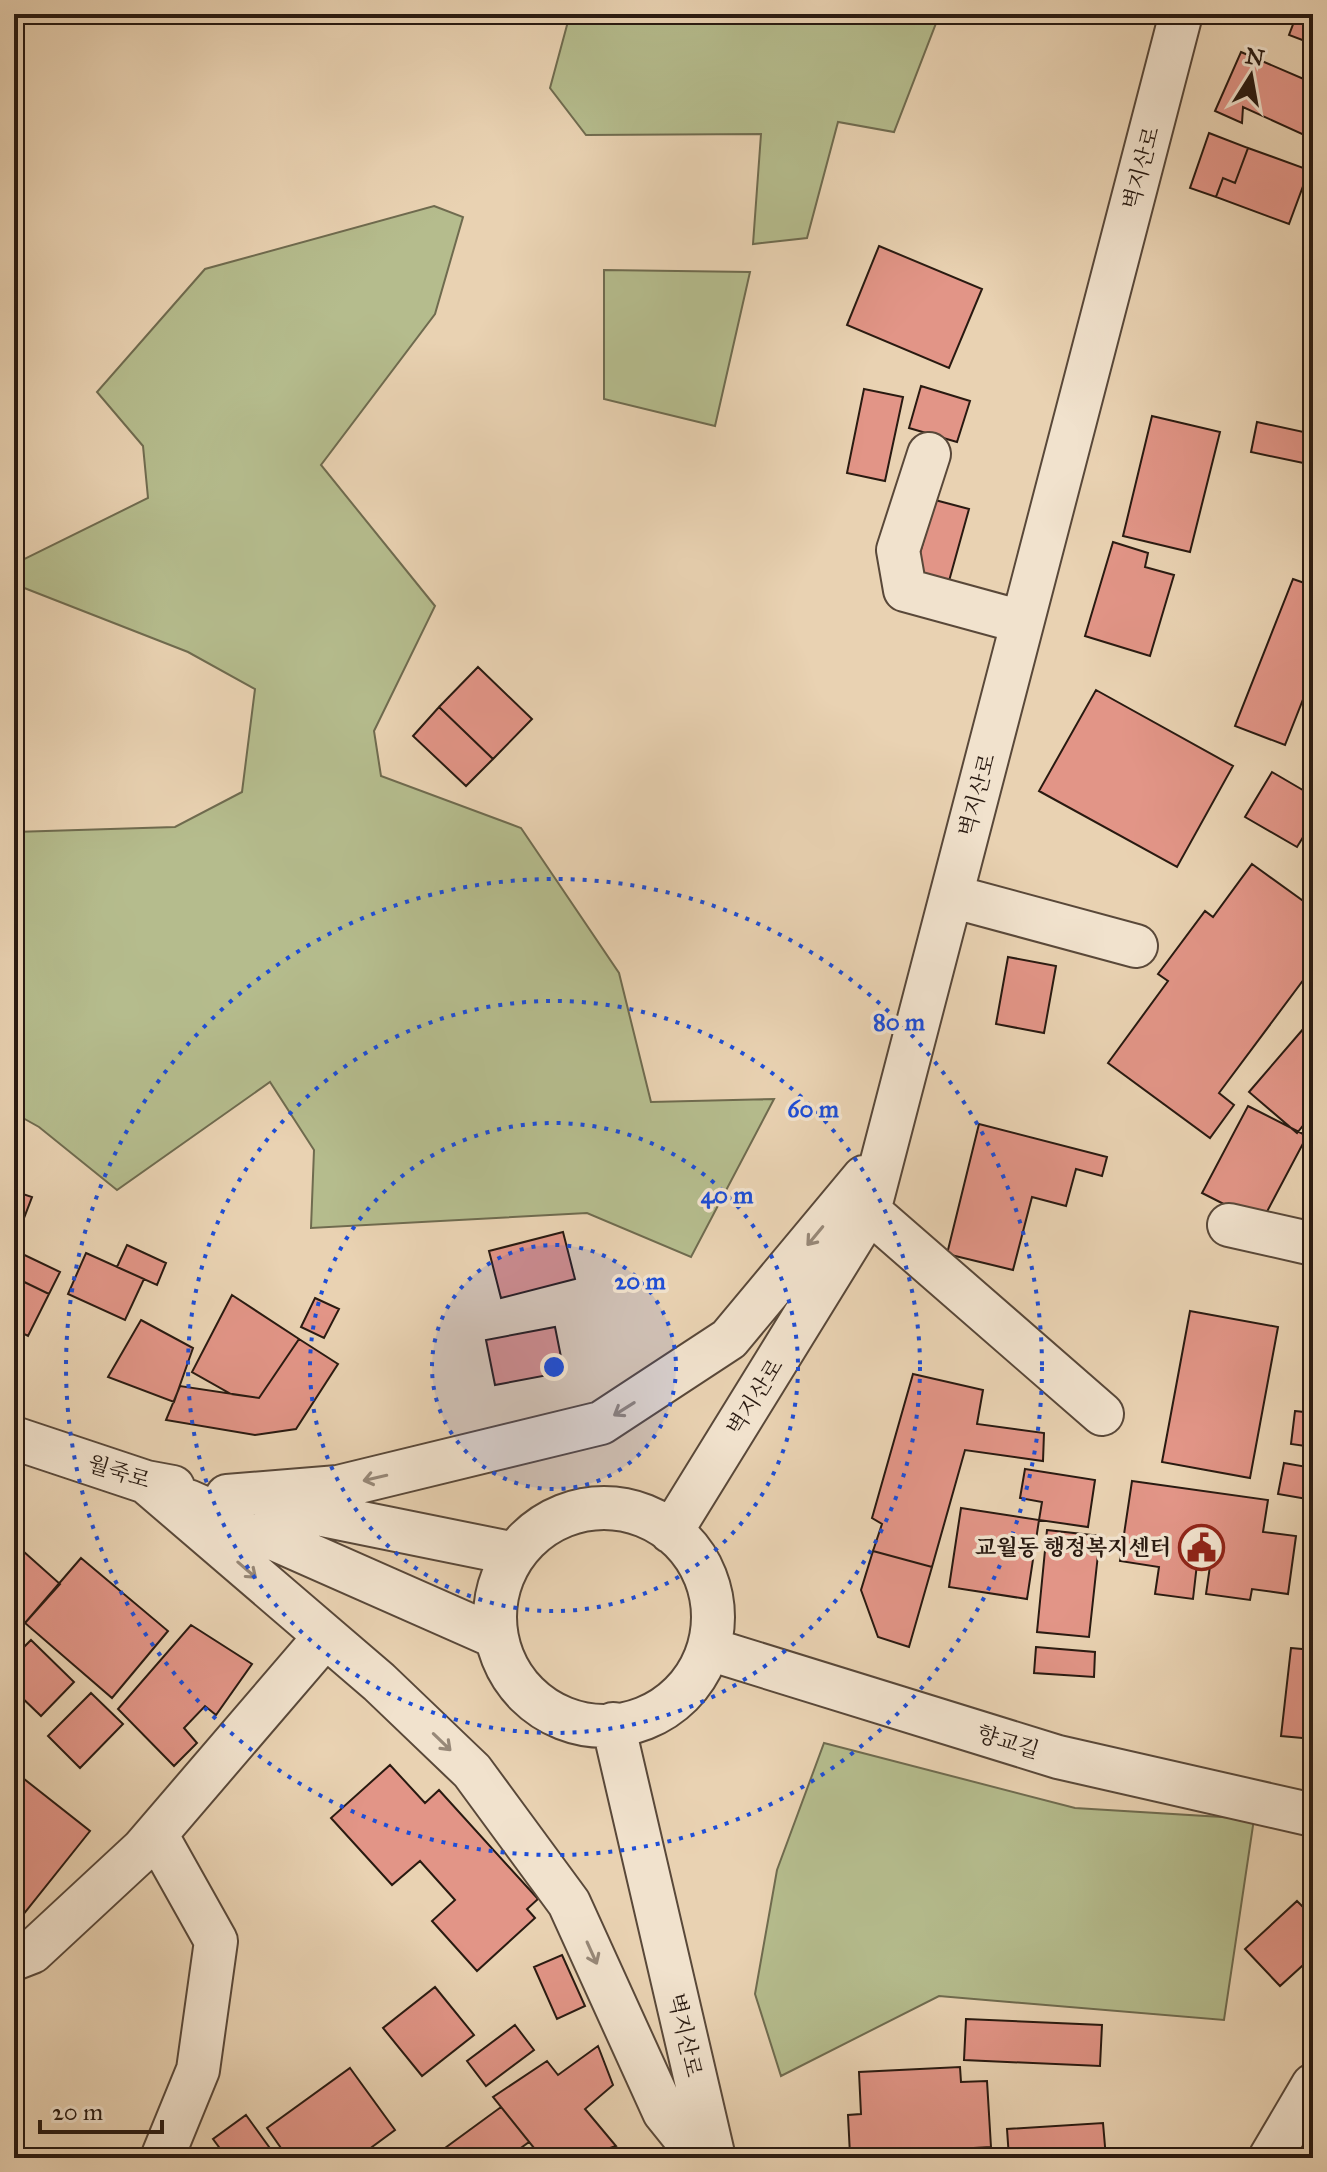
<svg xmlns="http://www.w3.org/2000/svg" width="1327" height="2172" font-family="'IM FELL Great Primer','Noto Serif KR',serif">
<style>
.green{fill:#b5bc8d;stroke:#6f6b4f;stroke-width:2}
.building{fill:#e29587;stroke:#291a11;stroke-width:2}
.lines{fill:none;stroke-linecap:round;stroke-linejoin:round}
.minor-casing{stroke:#594839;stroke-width:46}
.minor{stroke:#f1e2cd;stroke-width:42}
.oneway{stroke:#978878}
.ring{fill:none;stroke:#1d4ed8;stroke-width:4;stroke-dasharray:4 8}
.labels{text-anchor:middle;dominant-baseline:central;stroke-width:7;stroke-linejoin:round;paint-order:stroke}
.street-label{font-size:22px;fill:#291a11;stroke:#f1e2cd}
.poi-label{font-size:22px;font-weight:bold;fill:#291a11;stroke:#f1e2cd;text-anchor:end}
.centre{fill:#1d4ed8;stroke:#f1e2cd;stroke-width:4}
.ring-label{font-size:24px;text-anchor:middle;font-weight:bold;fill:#1d4ed8;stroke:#f1e2cd;stroke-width:7;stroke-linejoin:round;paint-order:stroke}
</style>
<rect width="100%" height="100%" fill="#e9d2b2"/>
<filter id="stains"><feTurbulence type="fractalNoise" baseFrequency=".0025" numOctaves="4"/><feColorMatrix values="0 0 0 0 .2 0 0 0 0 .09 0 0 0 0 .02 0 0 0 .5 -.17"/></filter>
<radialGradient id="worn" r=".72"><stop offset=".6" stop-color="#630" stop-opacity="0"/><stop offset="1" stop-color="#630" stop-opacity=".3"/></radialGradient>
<path class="green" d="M570,14H902L938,18L894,132L838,122L807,238L753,244L761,134L586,135L550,88Z
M434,206L463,217L435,314L321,465L435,606L374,731L381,776L521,828L619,973L651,1102L774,1099L691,1257L587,1213L311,1228L314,1150L270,1082L117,1190L39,1127L14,1113V832L175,827L242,792L255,689L188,652L14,584V564L148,498L143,446L97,392L205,269Z
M604,270L750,272L715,426L604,399Z
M824,1743L1075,1808L1254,1819L1224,2020L939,1996L781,2076L755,1994L777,1870Z"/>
<path class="building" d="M1021,14H1101L1100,21Z
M1297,14H1313V44L1289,35Z
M1241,52L1313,83V139L1243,107L1242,123L1215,111Z
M1209,133L1248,148L1235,183L1223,178L1216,197L1190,188Z
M1248,148L1309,170L1289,224L1216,197L1223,178L1235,183Z
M879,246L982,289L949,368L847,325Z
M921,386L970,401L957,442L909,428Z
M864,389L903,397L885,481L847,473Z
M1152,416L1220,432L1190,552L1123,536Z
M1257,422L1313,434V465L1251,452Z
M935,500L969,509L949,581L915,571Z
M1113,542L1148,553L1145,567L1174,575L1150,656L1085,636Z
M1293,579L1313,586V674L1285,745L1235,726Z
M478,667L532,719L493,759L439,707Z
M1096,690L1233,766L1177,867L1039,791Z
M439,707L493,759L466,786L413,736Z
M1272,772L1313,796V821L1297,847L1245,817Z
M1252,864L1313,908V967L1219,1093L1234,1105L1210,1138L1108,1063L1168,981L1158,974L1205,911L1213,917Z
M1008,957L1056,966L1044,1033L996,1024Z
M1304,1028L1313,1036V1113L1297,1133L1249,1092Z
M1248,1106L1307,1136L1261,1223L1202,1193Z
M979,1124L1107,1157L1102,1176L1076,1169L1066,1206L1032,1197L1013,1270L947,1254Z
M14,1191L32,1197L24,1218L14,1215Z
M563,1232L575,1279L501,1298L489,1251Z
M127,1245L166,1263L157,1285L117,1267Z
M14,1250L60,1272L49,1294L14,1277Z
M86,1253L144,1279L125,1320L68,1294Z
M14,1277L49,1294L28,1336L14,1329Z
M232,1295L299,1339L259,1398L231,1394L192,1372Z
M315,1298L339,1309L324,1338L301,1327Z
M1190,1311L1278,1327L1250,1478L1162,1462Z
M141,1320L193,1348L174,1402L108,1377Z
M555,1327L564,1372L495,1385L486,1340Z
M299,1339L338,1364L296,1429L255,1435L166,1420L180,1386L259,1398Z
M913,1374L983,1390L977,1424L1044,1433L1043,1461L965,1450L932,1567L873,1551L882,1524L872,1518Z
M1295,1411L1313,1413V1447L1291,1444Z
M1284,1463L1313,1468V1500L1278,1494Z
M1025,1469L1095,1480L1088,1527L1039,1520L1042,1502L1020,1498Z
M1132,1481L1268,1500L1263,1532L1296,1536L1288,1594L1252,1589L1250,1600L1206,1594L1210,1566L1197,1564L1193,1599L1155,1594L1159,1567L1120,1561Z
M961,1508L1039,1520L1027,1599L949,1587Z
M1047,1530L1100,1536L1089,1637L1037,1632Z
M14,1543L60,1584L25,1623L14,1614Z
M873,1551L932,1567L909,1647L878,1637L861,1590Z
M81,1558L168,1631L112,1698L25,1623Z
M191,1625L252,1664L216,1715L205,1706L184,1728L197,1743L174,1766L118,1709Z
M31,1640L74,1682L41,1716L14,1690V1657Z
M1036,1647L1095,1652L1094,1677L1034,1673Z
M1291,1648L1313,1650V1739L1281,1736Z
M91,1693L123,1724L80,1768L48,1736Z
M390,1765L425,1803L439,1790L538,1899L527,1909L535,1918L477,1971L432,1921L455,1900L420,1861L392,1885L331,1818Z
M14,1771L90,1831L18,1921L14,1918Z
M1297,1901L1313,1917V1956L1280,1986L1245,1949Z
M562,1955L585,2006L557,2019L534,1967Z
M435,1987L474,2035L422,2076L383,2028Z
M966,2019L1102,2025L1100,2066L964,2060Z
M515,2025L534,2050L486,2086L467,2061Z
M598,2046L613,2085L585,2109L616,2146L579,2158H542L493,2097L547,2061L558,2075Z
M960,2067L961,2082L987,2081L991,2147L850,2155L848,2115L861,2114L859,2072Z
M350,2068L395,2130L357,2158H288L267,2128Z
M501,2107L529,2142L507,2158H451L445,2148Z
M246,2115L277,2158H227L213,2139Z
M1103,2123L1106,2158H1009L1007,2129Z"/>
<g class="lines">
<defs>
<path id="minor" d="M929,454L898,550L905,590L1022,622
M951,896L1136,946
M869,1211L1102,1414
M1229,1225L1313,1244
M14,1438L146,1482L173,1487
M146,1482L379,1682L472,1771L569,1903L664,2112L701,2158
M227,1496L338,1487L601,1423L729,1339L864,1177
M188,1501L496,1637
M278,1506L515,1554
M495 1617a109 109 0 1 1 218 0a109 109 0 1 1-218 0Z
M671,1532L869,1211L1181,14
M709,1649L1058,1757L1313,1815
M613,1724L714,2158
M156,1834L216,1941L198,2070L162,2158
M14,1959L32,1952L143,1849L324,1638
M1270,2158L1313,2085"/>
</defs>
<use href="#minor" class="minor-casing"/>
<use href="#minor" class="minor"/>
</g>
<defs><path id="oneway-shaft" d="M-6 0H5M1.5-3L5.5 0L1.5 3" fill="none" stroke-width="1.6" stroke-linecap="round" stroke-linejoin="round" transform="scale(2)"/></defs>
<g class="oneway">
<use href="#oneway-shaft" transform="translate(815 1236) rotate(130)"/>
<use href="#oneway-shaft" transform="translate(624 1409) rotate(148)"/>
<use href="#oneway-shaft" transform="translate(375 1478) rotate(167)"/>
<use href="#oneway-shaft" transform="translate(247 1570) rotate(41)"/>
<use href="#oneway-shaft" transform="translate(442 1742) rotate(44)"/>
<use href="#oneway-shaft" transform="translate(592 1953) rotate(66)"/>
</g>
<circle cx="554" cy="1367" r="122" fill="#1d4ed8" fill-opacity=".12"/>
<g class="ring">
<circle cx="554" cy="1367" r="122"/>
<circle cx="554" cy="1367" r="244"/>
<circle cx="554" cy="1367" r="366"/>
<circle cx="554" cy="1367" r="488"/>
</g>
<defs>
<symbol id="civic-ring" viewBox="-11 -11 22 22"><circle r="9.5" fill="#f1e2cd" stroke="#8f2418" stroke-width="1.5"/><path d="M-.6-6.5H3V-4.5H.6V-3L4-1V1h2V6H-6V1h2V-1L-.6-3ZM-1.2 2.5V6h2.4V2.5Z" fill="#8f2418"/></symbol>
</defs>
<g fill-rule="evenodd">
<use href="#civic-ring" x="1176" y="1522" width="51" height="51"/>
</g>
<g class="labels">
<g class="street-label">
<text transform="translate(1141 168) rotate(-75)">벽지산로</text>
<text transform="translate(977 795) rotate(-75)">벽지산로</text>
<text transform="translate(755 1397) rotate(-58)">벽지산로</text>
<text transform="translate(119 1472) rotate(17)">월죽로</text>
<text transform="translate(1008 1742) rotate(17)">향교길</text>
<text transform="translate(685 2035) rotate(77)">벽지산로</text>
</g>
<g class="poi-label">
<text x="1171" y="1547">교월동 행정복지센터</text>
</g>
</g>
<circle cx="554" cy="1367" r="12" class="centre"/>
<g class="ring-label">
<text x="899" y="1030">80 m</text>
<text x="813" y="1117">60 m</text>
<text x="727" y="1203">40 m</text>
<text x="640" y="1289">20 m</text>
</g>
<rect width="1327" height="2172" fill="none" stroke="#e9d2b2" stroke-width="48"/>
<rect x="16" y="16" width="1295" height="2140" fill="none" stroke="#291a11" stroke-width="4"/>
<rect x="24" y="24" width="1279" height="2124" fill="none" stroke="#291a11" stroke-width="2"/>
<g transform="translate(1251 76) rotate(11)" stroke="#f1e2cd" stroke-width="6" paint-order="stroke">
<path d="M0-6L14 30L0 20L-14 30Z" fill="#291a11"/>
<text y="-12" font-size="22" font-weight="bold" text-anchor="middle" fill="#291a11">N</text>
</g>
<path d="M40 2120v12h122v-12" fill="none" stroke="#291a11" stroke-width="4"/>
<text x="52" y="2120" font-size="24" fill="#291a11" stroke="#f1e2cd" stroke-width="6" paint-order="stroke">20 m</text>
<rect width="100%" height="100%" filter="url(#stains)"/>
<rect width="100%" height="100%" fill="url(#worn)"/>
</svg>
